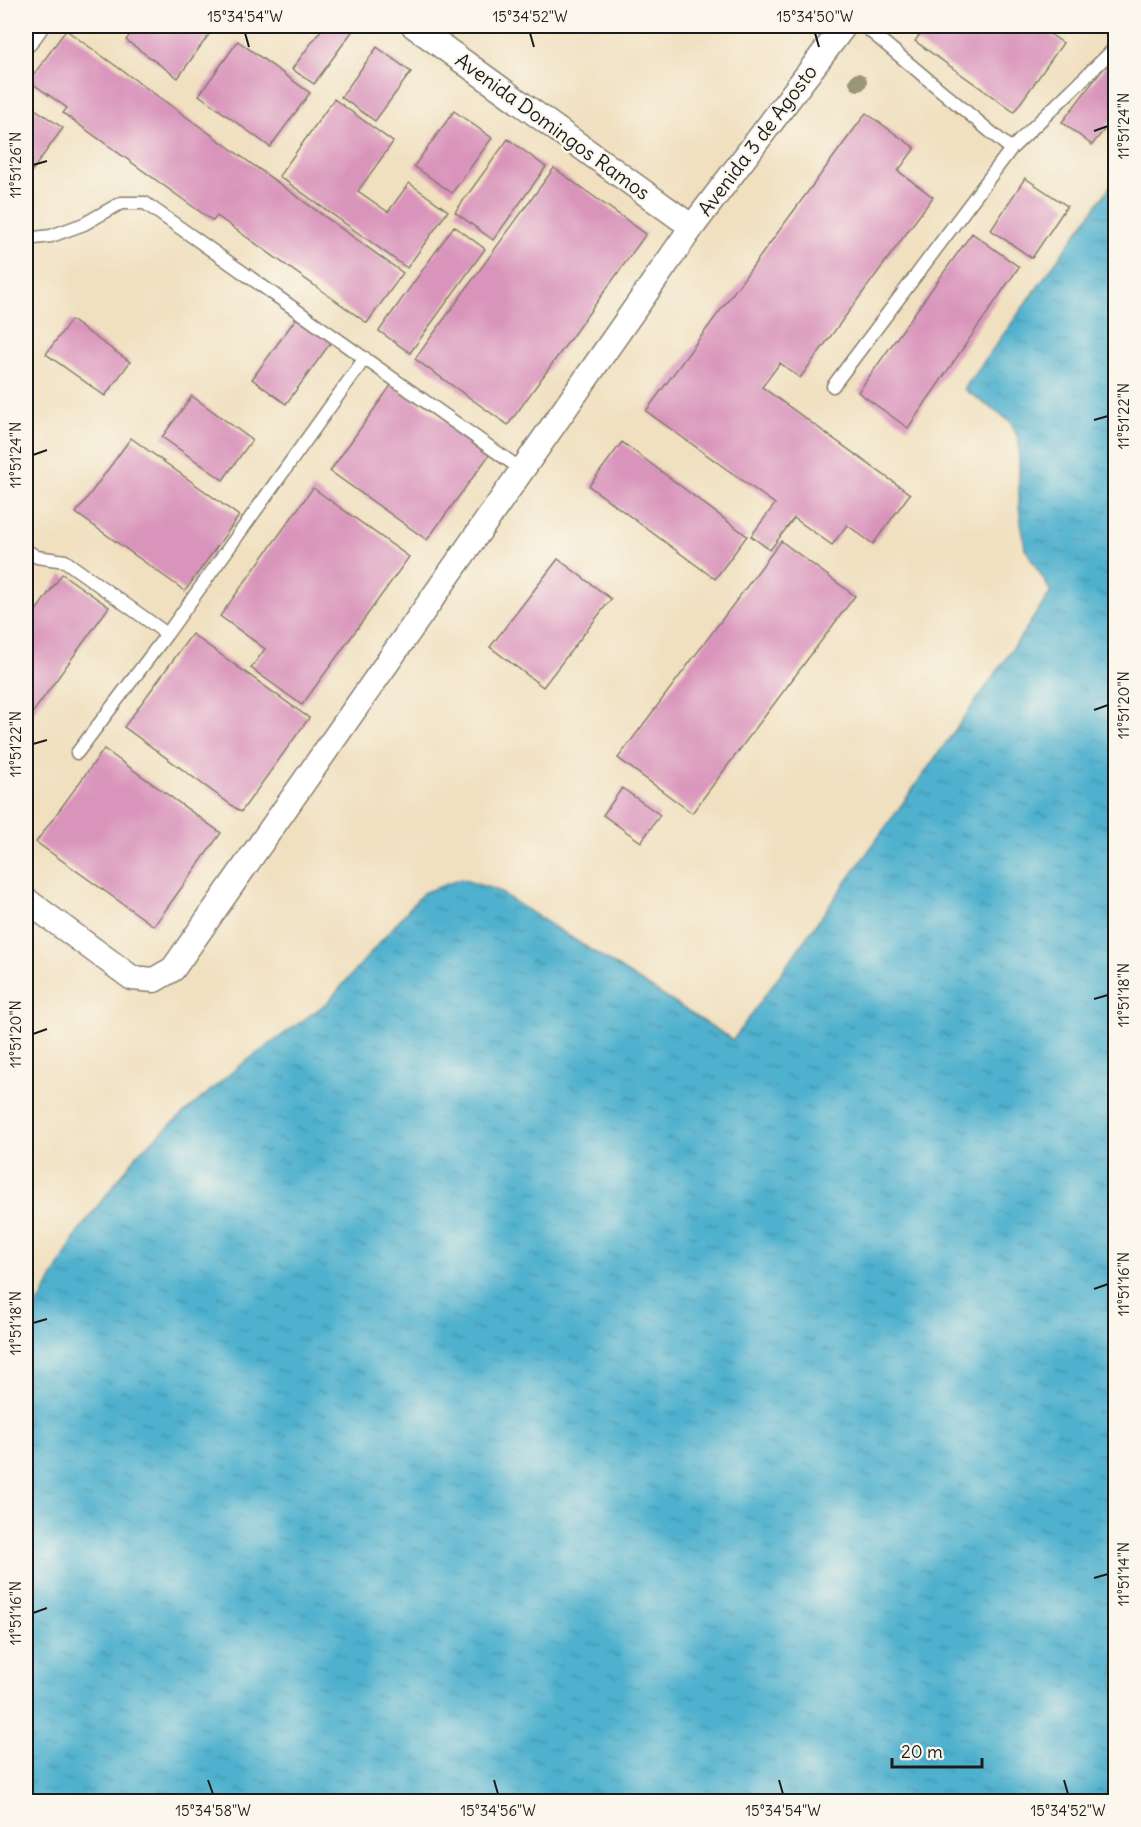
<svg xmlns="http://www.w3.org/2000/svg" width="1141" height="1827" font-family="Delius,sans-serif">
<style>
.water{fill:url(#water-ripples);stroke:#366675;stroke-width:1.5}
.building{fill:#d994bb}
.lines{fill:none;stroke-linecap:round;stroke-linejoin:round}
.lane-casing{stroke:#867e6e;stroke-width:15}
.street-casing{stroke:#867e6e;stroke-width:27}
.lane{stroke:#fff;stroke-width:12}
.street{stroke:#fff;stroke-width:24}
.tree{fill:#9a9675}
.ticks{fill:none;stroke:#1c1c1c;stroke-width:2}
.labels{text-anchor:middle;dominant-baseline:central;stroke-width:4.5;stroke-linejoin:round;paint-order:stroke}
.street-label{font-size:20px;fill:#1c1c1c;stroke:#fbf7ec}
.neatline{fill:none;stroke:#1c1c1c;stroke-width:2}
.ticks-label{font-size:15px;text-anchor:middle;fill:#1c1c1c}
</style>
<defs>
<pattern id="water-ripples" width="26" height="14" patternUnits="userSpaceOnUse" patternTransform="scale(1.5)"><rect width="26" height="14" fill="#4fb1ce"/><path d="M2 4q2-2 4 0t4 0M15 11q2-2 4 0t4 0" fill="none" stroke="#418fa6"/></pattern>
</defs>
<rect width="100%" height="100%" fill="#fbf7ec"/>
<filter id="ink" filterUnits="userSpaceOnUse"><feTurbulence type="fractalNoise" baseFrequency=".0167" numOctaves="2"/><feDisplacementMap in="SourceGraphic" scale="12" xChannelSelector="R" yChannelSelector="G"/><feConvolveMatrix kernelMatrix="1 2 1 2 8 2 1 2 1" color-interpolation-filters="sRGB"/></filter>
<filter id="wash" filterUnits="userSpaceOnUse"><feTurbulence type="fractalNoise" baseFrequency=".008" numOctaves="4" result="noise"/><feDisplacementMap in="SourceGraphic" scale="24" xChannelSelector="R" yChannelSelector="G"/><feGaussianBlur stdDeviation="1.35" result="paint"/><feColorMatrix in="noise" values="0 0 0 0 0 0 0 0 0 0 0 0 0 0 0 0 0 1.4 0 .05"/><feComposite in="paint" operator="in"/></filter>
<g filter="url(#wash)">
<rect width="100%" height="100%" fill="#f0e0c0"/>
<path class="water" d="M1115,180V1801H26V1330L34,1312L78,1232L140,1151L238,1067L327,1003L423,893L461,879L496,890L733,1040L996,673L1051,592L1025,548L1019,507V441L1011,422L964,389Z"/>
<g id="blocks">
<path class="building" d="M137,26H215L178,78L126,40Z
M324,26H348L354,29L314,84L292,69Z
M926,26H1038L1063,43L1014,112L915,41Z
M1056,26H1072L1066,33Z
M66,30L403,273L367,323L217,216L213,221L63,113L67,108L29,81Z
M238,41L310,93L270,147L199,95Z
M377,47L411,72L375,121L341,97Z
M1116,52V115L1092,145L1062,122Z
M334,99L393,142L358,191L388,212L409,183L448,211L407,268L279,176Z
M32,107L63,128L26,179V116Z
M454,111L492,138L452,193L414,166Z
M866,113L915,148L898,171L933,197L800,378L780,363L762,387L910,494L873,544L847,525L832,545L794,518L770,550L751,536L775,504L646,411Z
M508,139L546,167L493,240L455,212Z
M554,168L646,234L508,425L415,359Z
M1025,178L1067,206L1032,258L991,230Z
M454,226L485,249L410,353L379,331Z
M972,233L1019,267L908,428L858,392Z
M297,317L332,341L286,404L252,379Z
M71,320L130,362L105,396L46,354Z
M392,384L490,454L427,540L330,471Z
M192,396L252,440L223,480L162,437Z
M131,438L239,516L185,591L76,513Z
M622,442L747,536L715,579L589,486Z
M313,488L409,557L302,705L251,668L265,649L220,616Z
M781,541L855,596L692,813L618,758Z
M558,559L611,599L543,687L490,647Z
M62,574L109,607L26,722V625Z
M192,634L309,718L241,812L124,727Z
M104,749L221,833L154,926L36,842Z
M622,788L660,815L641,842L603,815Z"/>
</g>
</g>
<g filter="url(#ink)">
<use href="#blocks" fill-opacity="0" stroke="#867e6e" stroke-width="1.5"/>
<g class="lines">
<defs>
<path id="lane" d="M864,26L1011,149
M26,239L51,236L84,224L121,203H145L522,470
M833,386L1011,149L1116,47
M26,550L37,557L65,561L167,634
M77,753L167,634L365,358"/>
<path id="street" d="M414,26L692,227
M26,40L36,26
M26,900L132,978L154,980L173,969L692,227L844,26"/>
</defs>
<use href="#lane" class="lane-casing"/>
<use href="#street" class="street-casing"/>
<use href="#lane" class="lane"/>
<use href="#street" class="street"/>
</g>
<circle class="tree" cx="858" cy="82" r="9"/>
</g>
<path class="ticks" d="M245,33L249,47M530,33L534,47M815,33L819,47M1094,131L1108,126M33,165L47,161M1094,420L1108,416M33,455L47,450M1094,710L1108,705M33,744L47,740M1094,999L1108,995M33,1034L47,1029M1094,1289L1108,1284M33,1323L47,1319M1094,1578L1108,1574M33,1613L47,1608M208,1780L213,1794M494,1780L498,1794M779,1780L783,1794M1064,1780L1068,1794"/>
<g class="labels">
<g class="street-label">
<text transform="translate(553 126) rotate(36)">Avenida Domingos Ramos</text>
<text transform="translate(757 140) rotate(-53)">Avenida 3 de Agosto</text>
</g>
</g>
<rect width="1141" height="1827" fill="none" stroke="#fbf7ec" stroke-width="66"/>
<path d="M892 1758v9h90v-9" fill="none" stroke="#1c1c1c" stroke-width="3"/>
<text x="901" y="1758" font-size="18" fill="#1c1c1c" stroke="#fbf7ec" stroke-width="4.5" paint-order="stroke">20 m</text>
<rect x="33" y="33" width="1075" height="1761" class="neatline"/>
<g class="ticks-label">
<text x="245" y="22">15°34'54"W</text>
<text x="530" y="22">15°34'52"W</text>
<text x="815" y="22">15°34'50"W</text>
<text transform="translate(1124 126) rotate(-90)" y="5">11°51'24"N</text>
<text transform="translate(16 165) rotate(-90)" y="5">11°51'26"N</text>
<text transform="translate(1124 416) rotate(-90)" y="5">11°51'22"N</text>
<text transform="translate(16 455) rotate(-90)" y="5">11°51'24"N</text>
<text transform="translate(1124 705) rotate(-90)" y="5">11°51'20"N</text>
<text transform="translate(16 744) rotate(-90)" y="5">11°51'22"N</text>
<text transform="translate(1124 995) rotate(-90)" y="5">11°51'18"N</text>
<text transform="translate(16 1034) rotate(-90)" y="5">11°51'20"N</text>
<text transform="translate(1124 1284) rotate(-90)" y="5">11°51'16"N</text>
<text transform="translate(16 1323) rotate(-90)" y="5">11°51'18"N</text>
<text transform="translate(1124 1574) rotate(-90)" y="5">11°51'14"N</text>
<text transform="translate(16 1613) rotate(-90)" y="5">11°51'16"N</text>
<text x="213" y="1816">15°34'58"W</text>
<text x="498" y="1816">15°34'56"W</text>
<text x="783" y="1816">15°34'54"W</text>
<text x="1068" y="1816">15°34'52"W</text>
</g>
</svg>
